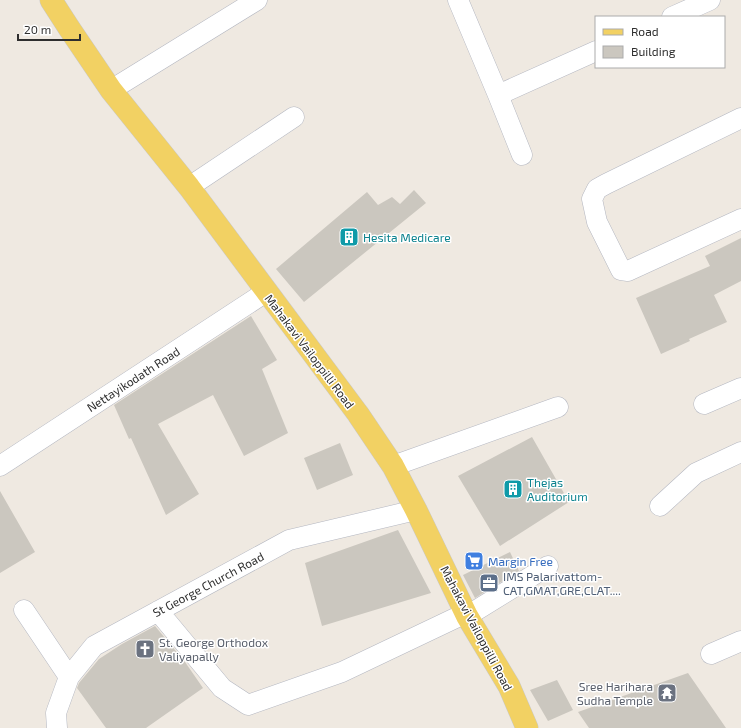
<svg xmlns="http://www.w3.org/2000/svg" width="741" height="728" font-family="'Exo 2',sans-serif">
<style>
.building{fill:#cbc7bf}
.lines{fill:none;stroke-linecap:round;stroke-linejoin:round}
.minor-casing{stroke:#b4b7c1;stroke-width:21}
.major-casing{stroke:#c9c9c9;stroke-width:23}
.minor{stroke:#fff;stroke-width:20}
.major{stroke:#f2d163;stroke-width:22}
.labels{text-anchor:middle;dominant-baseline:central;stroke-width:3;stroke-linejoin:round;paint-order:stroke}
.culture-label{font-size:12px;fill:#0d838f;stroke:#fff;text-anchor:start}
.street-label{font-size:12px;fill:#2e2e2e;stroke:#fff}
.shop-label{font-size:12px;fill:#366cbe;stroke:#fff;text-anchor:start}
.service-label{font-size:12px;fill:#4e5e75;stroke:#fff;text-anchor:start}
.worship-label{font-size:12px;fill:#5b616d;stroke:#fff;text-anchor:start}
</style>
<rect width="100%" height="100%" fill="#efe9e1"/>
<path class="building" d="M414,190L426,203L304,302L276,269L367,192L378,205L392,197L400,204Z
M741,238V281L714,295L727,322L689,339L690,341L661,354L636,298L710,266L705,256Z
M251,316L277,360L262,369L288,433L244,456L213,395L158,424L199,494L166,515L131,438L129,439L114,405Z
M532,437L569,502L500,546L458,476Z
M340,443L353,475L317,490L304,458Z
M0,491L35,552L0,573Z
M398,530L431,593L322,626L305,563Z
M510,552L519,571L475,598L463,575Z
M155,626L185,662L203,688L146,728H106L77,688L79,683L99,659L122,644Z
M688,673L726,728H589L578,712Z
M557,680L573,710L548,721L530,690Z"/>
<g class="lines">
<defs>
<path id="minor" d="M458,0L498,95L522,155
M672,17L710,0
M111,90L257,0
M498,95L596,51
M741,118L606,184L597,189L592,199L597,222L621,270L628,271L741,219
M189,187L294,117
M704,404L741,388
M0,466L266,292
M393,466L558,407
M660,506L696,473L741,452
M24,610L69,677
M158,611L222,688L248,705L342,672L466,613
M467,616L548,566
M711,654L741,641
M57,728L56,713L69,677L94,646L289,540L416,510"/>
<path id="major" d="M51,0L69,28L111,90L189,187L358,414L393,466L416,510L467,616L509,686L527,728"/>
</defs>
<use href="#minor" class="minor-casing"/>
<use href="#major" class="major-casing"/>
<use href="#minor" class="minor"/>
<use href="#major" class="major"/>
</g>
<defs>
<symbol id="building-square" viewBox="-11 -11 22 22"><rect x="-9" y="-9" width="18" height="18" rx="4" fill="#0f9aa8" stroke="#fff"/><path d="M-4-6H4V6H1V3H-1V6H-4ZM-2.5-4.3h1.7v1.8h-1.7ZM.8-4.3h1.7v1.8H.8ZM-2.5-1h1.7V.8h-1.7ZM.8-1h1.7V.8H.8Z" fill="#fff"/></symbol>
<symbol id="supermarket-square" viewBox="-11 -11 22 22"><rect x="-9" y="-9" width="18" height="18" rx="4" fill="#3f7fe0" stroke="#fff"/><path d="M-6-5.5h2.5l.6 2H6L4.5 2H-2.5L-4.4-4H-6ZM-1.5 3.2a1.3 1.3 0 1 0 .1 0ZM3 3.2a1.3 1.3 0 1 0 .1 0Z" fill="#fff"/></symbol>
<symbol id="office-square" viewBox="-11 -11 22 22"><rect x="-9" y="-9" width="18" height="18" rx="4" fill="#5c6f8a" stroke="#fff"/><path d="M-6-3h4V-5.5h4V-3h4V5H-6ZM-1-4.5V-3h2v-1.5ZM-6 0V1H6V0Z" fill="#fff"/></symbol>
<symbol id="church-square" viewBox="-11 -11 22 22"><rect x="-9" y="-9" width="18" height="18" rx="4" fill="#6b7280" stroke="#fff"/><path d="M-1.2-6h2.4v3.5h3.3v2.4h-3.3V6h-2.4V-.1h-3.3v-2.4h3.3Z" fill="#fff"/></symbol>
<symbol id="temple-square" viewBox="-11 -11 22 22"><rect x="-9" y="-9" width="18" height="18" rx="4" fill="#6b7280" stroke="#fff"/><path d="M0-6L5-2H3V0L6.5 2.5H4V6H1.5V3h-3V6H-4V2.5H-6.5L-3 0V-2H-5Z" fill="#fff"/></symbol>
</defs>
<g fill-rule="evenodd">
<use href="#building-square" x="338" y="226" width="22" height="22"/>
<use href="#building-square" x="502" y="478" width="22" height="22"/>
<use href="#supermarket-square" x="463" y="550" width="22" height="22"/>
<use href="#office-square" x="478" y="572" width="22" height="22"/>
<use href="#church-square" x="134" y="638" width="22" height="22"/>
<use href="#temple-square" x="656" y="682" width="22" height="22"/>
</g>
<g class="labels">
<g class="culture-label">
<text x="363" y="237">Hesita Medicare</text>
<text x="527" y="482">Thejas<tspan x="527" dy="14">Auditorium</tspan></text>
</g>
<g class="street-label">
<text transform="translate(310 351) rotate(53)">Mahakavi Vailoppilli Road</text>
<text transform="translate(133 379) rotate(-33)">Nettayikodath Road</text>
<text transform="translate(208 584) rotate(-28)">St George Church Road</text>
<text transform="translate(477 628) rotate(62)">Mahakavi Vailoppilli Road</text>
</g>
<g class="shop-label">
<text x="488" y="561">Margin Free</text>
</g>
<g class="service-label">
<text x="503" y="576">IMS Palarivattom-<tspan x="503" dy="14">CAT,GMAT,GRE,CLAT....</tspan></text>
</g>
<g class="worship-label">
<text x="159" y="642">St. George Orthodox<tspan x="159" dy="14">Valiyapally</tspan></text>
<text x="653" y="686" text-anchor="end">Sree Harihara<tspan x="653" dy="14">Sudha Temple</tspan></text>
</g>
</g>
<rect x="595" y="16" width="130" height="52" fill="#ffffff" stroke="#ababab"/>
<rect x="603" y="29" width="20" height="6" fill="#f2d163" stroke="#ababab"/>
<text x="631" y="36" font-size="12" fill="#2e2e2e">Road</text>
<rect x="603" y="46" width="20" height="12" fill="#cbc7bf" stroke="#ababab"/>
<text x="631" y="56" font-size="12" fill="#2e2e2e">Building</text>
<path d="M18 34v6h62v-6" fill="none" stroke="#2e2e2e" stroke-width="2"/>
<text x="24" y="34" font-size="12" fill="#2e2e2e" stroke="#ffffff" stroke-width="3" paint-order="stroke">20 m</text>
</svg>
